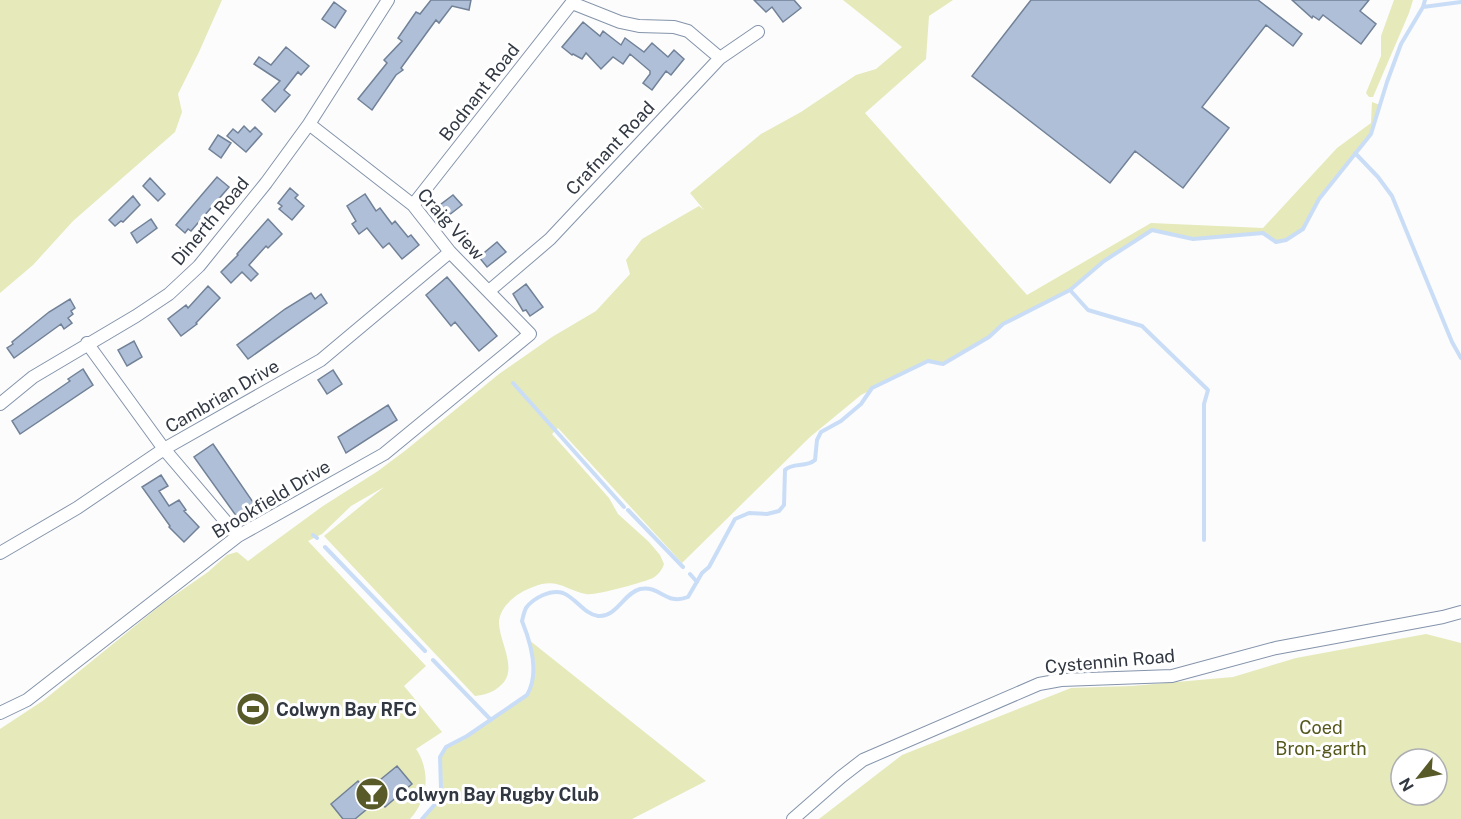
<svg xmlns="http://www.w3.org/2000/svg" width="1461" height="819" font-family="'Public Sans',sans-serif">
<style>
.green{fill:#e6e9b9;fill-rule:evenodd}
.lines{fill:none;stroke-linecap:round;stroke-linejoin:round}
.stream{stroke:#caddf7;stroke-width:4}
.building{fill:#aebfd7;stroke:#718197;stroke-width:1.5}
.minor-casing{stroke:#8494ab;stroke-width:14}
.minor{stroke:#fff;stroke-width:12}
.labels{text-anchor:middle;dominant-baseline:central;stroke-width:6;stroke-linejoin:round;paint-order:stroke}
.street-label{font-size:18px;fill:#313842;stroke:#fff}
.poi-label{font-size:18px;font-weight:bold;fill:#313842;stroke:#fff;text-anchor:start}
.park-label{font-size:18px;fill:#55571c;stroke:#fff}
</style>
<rect width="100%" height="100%" fill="#fcfcfc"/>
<path class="green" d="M0,0H222L199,52L178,94L182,112L175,132L73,221L33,265L0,293Z
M843,0H953L929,16L926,59L865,113L1027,295L1151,223L1263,228L1337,148L1371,123L1372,102L1380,105L1371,134L1319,199L1303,227L1286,240L1276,242L1263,233L1193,239L1152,230L1104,261L1070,290L1003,324L989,337L943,364L928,361L861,395L810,437L682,563L558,428L552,434L609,498L618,514L649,542L660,555L664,564C662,570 659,574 653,578C644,582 595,596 586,594C565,590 557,577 533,587C519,592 501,604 499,621C498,641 520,670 500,686C492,693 484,695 475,696L324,536L384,487L351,506L322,534L308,541L426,666L404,686L442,732L416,749C431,771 428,800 410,819H0V729L44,700L162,604L208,572L227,555L237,552L248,561L323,506L378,471L406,450L499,374L552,337L596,311L630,274L626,260L642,239L699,206L704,210L690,193L761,134L801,112L856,75L876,69L902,47Z
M1394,0H1413L1409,13L1373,97H1369L1366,93L1381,56V36Z
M1426,634L1461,643V819H819L902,755L1071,688L1132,686L1233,677L1296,658ZM1401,759H1437V795H1401Z
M529,640L706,781L632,819H422L437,802L441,788L440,757L446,747L467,736L527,695C537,678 532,658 529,640Z"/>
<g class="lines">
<path class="stream" d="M1423,7L1461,2
M1355,153L1378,177L1392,196L1452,342L1461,358
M1070,290L1088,310L1142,326L1208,390L1204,404V540
M513,383L624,507
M628,510L683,567
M313,535L317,538
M325,547L425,651
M690,574L697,582
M433,660L491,720
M422,819L437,802L441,788L440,757L446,747L467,736L527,695C540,673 531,643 522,621C523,617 524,612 526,608C533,598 551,589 563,593C576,598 584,614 598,616C616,618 624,593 640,589C661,585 665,606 688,597L702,573L709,567L735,519L749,513L767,514L779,511L784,505L785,470C793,462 806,468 815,460L817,440L821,432L841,421L861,404L872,388L928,361L943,364L989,337L1003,324L1070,290L1104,261L1152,230L1193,239L1263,233L1276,242L1286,240L1303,229L1319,199L1371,134L1387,82L1401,44L1423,7L1425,0"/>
</g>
<path class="building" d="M431,0H471L469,10L452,6L439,23L436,20L401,68L403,70L396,75L372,110L358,99L387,63L384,60L402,41L398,38L416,12L420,14Z
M754,0H794L801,8L783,22L772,7L766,12Z
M1031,0H1258L1302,34L1293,46L1266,25L1202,107L1229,128L1183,188L1135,151L1110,183L972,76Z
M1292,0H1369L1360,11L1376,24L1361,44L1323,15L1319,20L1313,16L1312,18Z
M334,2L346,11L335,28L322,19Z
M583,22L600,36L603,31L621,45L625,38L644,52L652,43L668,57L674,50L684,59L671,75L666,71L652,90L643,83L650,74V71L630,54L623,64L613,57L601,69L586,53L582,59L573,54L572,55L562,47Z
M286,47L309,66L301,75L298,72L284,90L290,95L275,112L262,100L280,81L254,64L259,57L271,65Z
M244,126L250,132L255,127L262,134L246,152L227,136L233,129L238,133Z
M218,135L231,143L221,158L209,149Z
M217,177L229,187L191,231L188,229L185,233L176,225Z
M150,178L165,194L158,201L143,186Z
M290,188L298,195L295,198L304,206L292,220L279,209L282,206L278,203Z
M365,194L376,211L380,208L392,224L395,221L408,237L411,235L419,245L402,259L389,243L383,248L367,228L359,234L352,224L356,221L347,206Z
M453,195L462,205L444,219L436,208Z
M133,196L140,205L123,222L121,221L115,226L109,220Z
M151,219L157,228L137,243L131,233Z
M268,219L282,234L268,248L266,246L249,265L258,274L251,281L242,272L231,283L221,272L238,255L237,254Z
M497,242L506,252L487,267L479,257Z
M447,277L497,336L479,351L455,322L451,326L426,295Z
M526,284L543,307L530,316L526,310L523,311L513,294Z
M208,286L220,298L196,323L197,324L181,336L168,319L186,305L188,308Z
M311,293L315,299L321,294L327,303L248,359L237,345L285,309Z
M70,299L75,308L71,311L73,314L68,318L72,323L64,329L61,324L14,358L7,348L13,344L12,342L49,312Z
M134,341L142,357L127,366L118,350Z
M83,369L93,385L20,434L12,421L70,381L68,379Z
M333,370L342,384L327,394L318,380Z
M388,405L397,420L346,453L338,437Z
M213,444L255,505L237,517L194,457Z
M161,475L168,486L159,491L169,506L179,500L186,510L184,511L199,527L184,542L169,527L170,526L142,487Z
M397,766L412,784L385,807L378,800L355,819H343L331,804L358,781L365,789L373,782L375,784Z"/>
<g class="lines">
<defs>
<path id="minor" d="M572,3L620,22L639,26L674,27L688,31L720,58
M413,205L574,0
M489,291L550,239L720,58L758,32
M87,343L164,449L238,536
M0,404L33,377L136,316L169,294L199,266L266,183L309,124L388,0
M0,553L77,508L164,449L321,360L450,252
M0,713L27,700L238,536L384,454L530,334L450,252L413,205L309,124
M793,819L841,777L863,760L1039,684L1061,680L1172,676L1276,648L1443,617L1461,612"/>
</defs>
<use href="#minor" class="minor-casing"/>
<use href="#minor" class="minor"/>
</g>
<defs>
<symbol id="stadium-disc" viewBox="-11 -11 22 22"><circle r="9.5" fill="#585a27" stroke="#fff"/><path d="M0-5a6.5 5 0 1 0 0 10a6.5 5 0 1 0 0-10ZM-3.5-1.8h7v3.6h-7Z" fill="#fff"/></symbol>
<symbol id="bar-disc" viewBox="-11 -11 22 22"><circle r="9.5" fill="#585a27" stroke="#fff"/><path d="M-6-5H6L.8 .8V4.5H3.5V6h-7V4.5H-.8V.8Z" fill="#fff"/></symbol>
</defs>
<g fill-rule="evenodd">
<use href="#stadium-disc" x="234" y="690" width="38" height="38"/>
<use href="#bar-disc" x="353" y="775" width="38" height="38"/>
</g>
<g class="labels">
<g class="street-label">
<text transform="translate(479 92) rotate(-52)">Bodnant Road</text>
<text transform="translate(610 148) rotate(-47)">Crafnant Road</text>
<text transform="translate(210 221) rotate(-50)">Dinerth Road</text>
<text transform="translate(451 224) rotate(48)">Craig View</text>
<text transform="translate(222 396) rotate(-30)">Cambrian Drive</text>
<text transform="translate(271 499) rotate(-31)">Brookfield Drive</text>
<text transform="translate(1110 661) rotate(-5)">Cystennin Road</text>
</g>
<g class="poi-label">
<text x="276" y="709">Colwyn Bay RFC</text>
<text x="395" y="794">Colwyn Bay Rugby Club</text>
</g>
<g class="park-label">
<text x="1321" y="727">Coed<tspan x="1321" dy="21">Bron-garth</tspan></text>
</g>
</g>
<g transform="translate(1419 777) rotate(239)"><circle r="28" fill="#ffffff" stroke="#adafb3" stroke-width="1.5"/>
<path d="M0-4.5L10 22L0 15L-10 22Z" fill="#585a27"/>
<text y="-9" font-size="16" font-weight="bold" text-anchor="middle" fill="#313842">N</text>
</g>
</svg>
